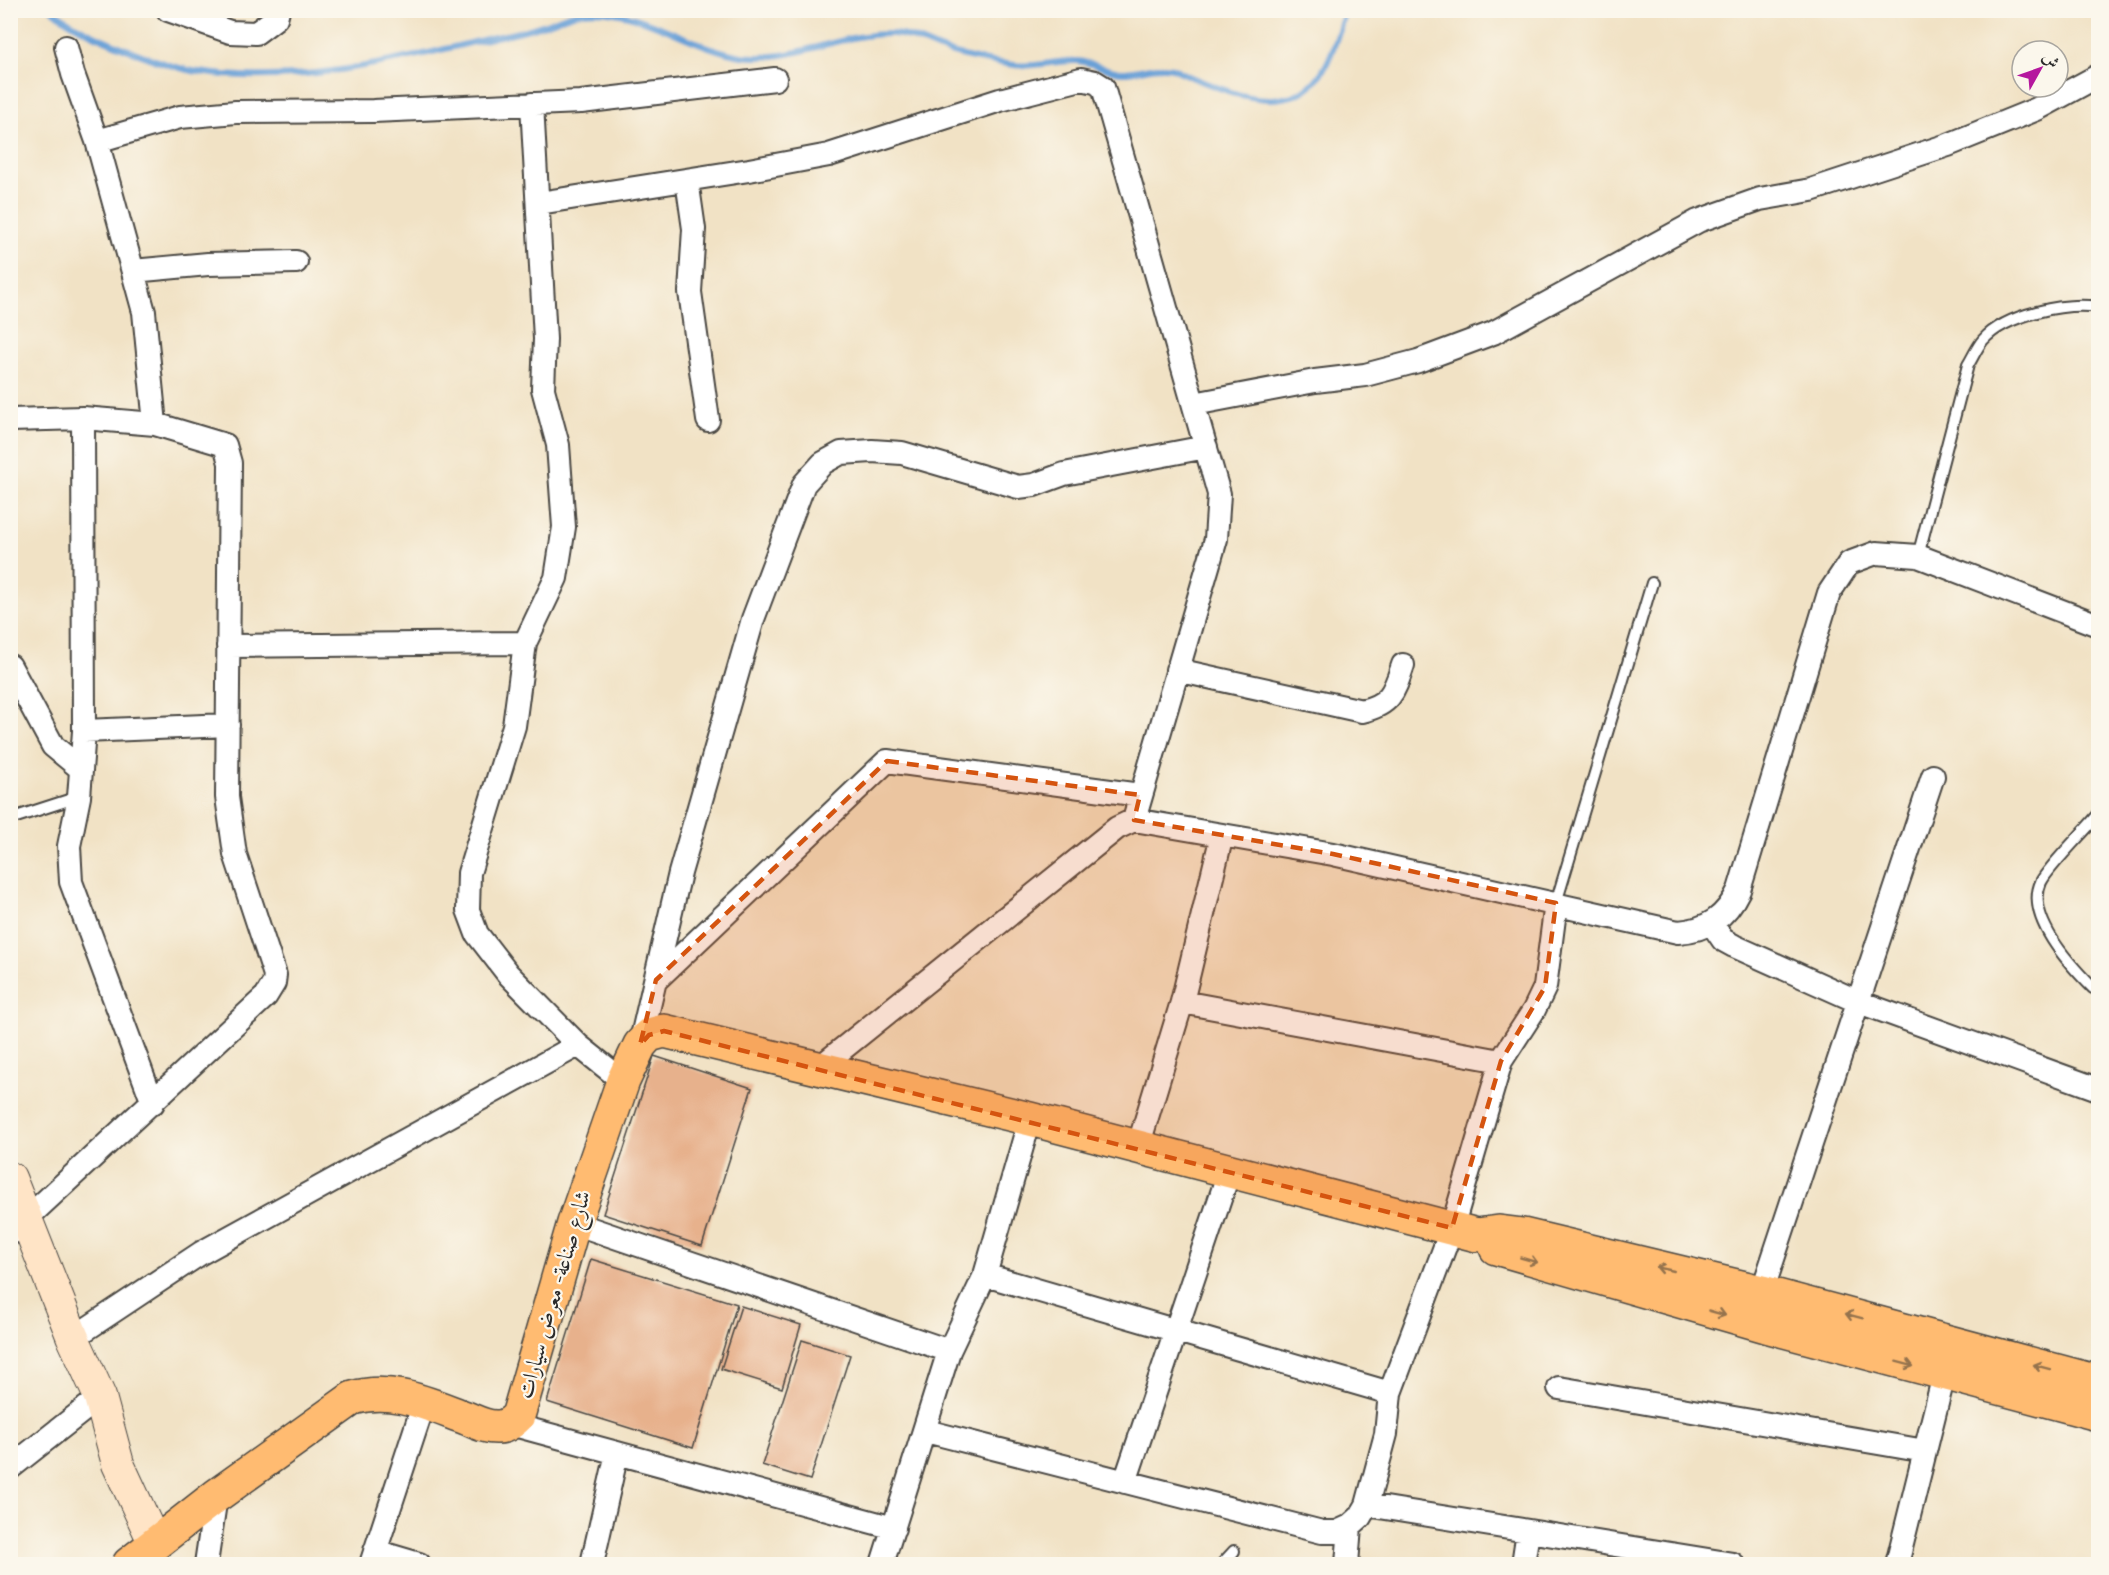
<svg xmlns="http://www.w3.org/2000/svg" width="2109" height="1575" font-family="'Old Standard TT',Amiri,serif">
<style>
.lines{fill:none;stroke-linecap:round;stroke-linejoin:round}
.stream{stroke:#69a0d7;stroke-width:6}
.building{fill:#e7b18c}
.lane-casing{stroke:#494642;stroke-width:14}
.street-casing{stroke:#494642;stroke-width:26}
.secondary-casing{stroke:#494642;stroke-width:34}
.primary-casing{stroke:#494642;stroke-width:36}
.lane{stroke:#fff;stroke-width:10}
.street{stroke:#fff;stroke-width:22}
.secondary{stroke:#ffe4c6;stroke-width:32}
.primary{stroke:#ffbb71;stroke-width:33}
.oneway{stroke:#95734e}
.marked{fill:#d5540f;fill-opacity:0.2;stroke:#d5540f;stroke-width:4.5;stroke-dasharray:12 8;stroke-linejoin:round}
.labels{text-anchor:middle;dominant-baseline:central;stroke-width:4.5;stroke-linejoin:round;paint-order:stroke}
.street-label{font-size:22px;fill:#2b2b2b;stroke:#fbf7ec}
</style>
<rect width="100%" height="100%" fill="#fbf7ec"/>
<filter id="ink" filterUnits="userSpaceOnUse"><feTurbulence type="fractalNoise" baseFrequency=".0167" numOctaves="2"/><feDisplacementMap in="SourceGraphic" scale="12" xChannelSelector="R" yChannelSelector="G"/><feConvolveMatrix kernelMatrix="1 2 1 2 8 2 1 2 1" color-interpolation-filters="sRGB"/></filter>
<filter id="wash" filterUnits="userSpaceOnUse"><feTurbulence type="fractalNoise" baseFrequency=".008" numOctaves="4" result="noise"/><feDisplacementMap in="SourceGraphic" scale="24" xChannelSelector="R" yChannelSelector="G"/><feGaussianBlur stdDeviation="1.35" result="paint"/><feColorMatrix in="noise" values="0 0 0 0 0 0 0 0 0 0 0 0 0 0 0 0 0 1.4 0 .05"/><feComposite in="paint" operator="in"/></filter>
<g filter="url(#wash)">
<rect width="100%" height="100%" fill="#f1e2c5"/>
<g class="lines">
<path class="stream" d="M52,10C73,26 95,36 119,46C144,56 172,68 199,72C296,87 400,60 495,37C511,34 527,30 542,25C555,21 568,14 582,12C638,5 687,47 742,56C793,63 842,32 893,34C910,35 924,43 939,49C963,57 989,62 1014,65C1035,68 1056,60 1077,61C1093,62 1107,72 1124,72C1139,72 1157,64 1172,68C1179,70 1185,75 1191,77C1221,89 1259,106 1292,96C1327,85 1336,41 1345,10"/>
</g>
<g id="blocks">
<path class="building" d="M654,1056L752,1088L702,1246L603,1214Z
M591,1259L737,1304L693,1448L547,1402Z
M741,1306L801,1325L782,1388L721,1369Z
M802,1340L850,1355L810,1480L762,1465Z"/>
</g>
</g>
<g filter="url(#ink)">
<use href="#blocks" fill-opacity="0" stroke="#494642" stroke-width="1.5"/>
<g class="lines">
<defs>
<path id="lane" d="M1918,556L1968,365C1973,357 1977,347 1983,340C2006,314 2066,302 2098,307
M2098,815C2085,831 2049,866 2041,882C2025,917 2070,965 2093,988L2098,989
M10,819L78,797
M1556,903L1652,583
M1222,1564L1234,1551"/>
<path id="street" d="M168,10L230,32L256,33L276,18L278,10
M66,47L73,74L97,141L144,312L155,424
M532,104L545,339L543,389L558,445L564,527L556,578L525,643L514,726L469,873L468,910L477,934L508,974L578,1045L623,1081
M97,141L180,117L236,112L373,111L581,102L775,79
M687,180L694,229L690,292L708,420
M539,203L749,170L829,155L1000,100L1081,79L1095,82L1103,87L1219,494L1216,539L1134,820
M133,271L208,264L296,262
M1194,404L1315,381L1365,375L1418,361L1493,333L1698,221L1760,199L1811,190L1948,145L2037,109L2098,76
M83,418L84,731L79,797L69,846L71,882L153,1103
M10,420L83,418L155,424L225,445L230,463L227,797L235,854L275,975L274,983L266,996L10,1234
M228,646L525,643
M10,666L53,746L81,769
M1177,670L1362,711C1391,704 1394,692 1403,665
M84,731L228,725
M1712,924L1723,940L1734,946L1859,1002L2098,1089
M656,980L887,761L1140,795
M1182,1002L1501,1061
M640,1045L680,873L753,619L804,484L823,463L841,453L872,451L902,453L1018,487L1034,485L1064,474L1206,447
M820,1067L1117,828L1134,820L1333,854L1678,932C1708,930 1726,917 1739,890L1829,593L1849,563L1876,553L1918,556L2098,625
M1138,1147L1182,1002L1222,835
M574,1223L949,1351
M985,1275L1390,1393
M1762,1292L1933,776
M73,1338L201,1253L578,1045
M1559,1388L1925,1451
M510,1424L894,1528
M926,1431L1322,1532H1337L1350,1526L1360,1517L1367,1505L1386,1434L1390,1393L1452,1228L1501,1061L1534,1010L1545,987L1556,903
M10,1468L100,1397
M1125,1482L1230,1169
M1367,1505L1733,1564
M375,1551L419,1564
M206,1564L216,1496
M371,1564L424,1403
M592,1564L617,1453
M882,1564L949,1351L985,1275L1030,1119
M1347,1564L1350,1526
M1523,1564L1528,1531
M1897,1564L1944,1375"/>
<path id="secondary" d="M10,1178L73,1338L100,1397L118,1464L155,1544"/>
<path id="primary" d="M1496,1248L1766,1326L2098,1414
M129,1564L216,1496L353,1398C392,1386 430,1405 466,1418C476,1422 487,1428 498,1427C506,1427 512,1422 518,1416L574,1223L623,1081L640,1045L649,1035L664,1031L1030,1119L1477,1235L1499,1232L1523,1235L1762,1292L2098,1382"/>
</defs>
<use href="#lane" class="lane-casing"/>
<use href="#street" class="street-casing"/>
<use href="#secondary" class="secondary-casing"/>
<use href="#primary" class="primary-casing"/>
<use href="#lane" class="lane"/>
<use href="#street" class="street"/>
<use href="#secondary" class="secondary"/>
<use href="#primary" class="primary"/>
</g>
<defs><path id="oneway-shaft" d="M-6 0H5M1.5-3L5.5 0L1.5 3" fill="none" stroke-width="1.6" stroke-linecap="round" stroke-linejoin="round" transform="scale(1.5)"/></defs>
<g class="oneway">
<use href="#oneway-shaft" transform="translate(1529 1260) rotate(16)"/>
<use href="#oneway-shaft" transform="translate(1665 1269) rotate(-167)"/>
<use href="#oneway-shaft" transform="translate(1717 1313) rotate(16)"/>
<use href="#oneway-shaft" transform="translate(1854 1316) rotate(-165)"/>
<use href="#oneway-shaft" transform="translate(1905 1364) rotate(15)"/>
<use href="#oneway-shaft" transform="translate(2042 1367) rotate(-165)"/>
</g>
</g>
<path class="marked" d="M887,761L1140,795L1134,820L1333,854L1556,903L1545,987L1501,1061L1452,1228L664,1031L649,1035L640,1045L656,980Z"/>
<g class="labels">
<g class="street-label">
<text transform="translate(555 1295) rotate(-74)">شارع صناعة- معرض سيارات</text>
</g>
</g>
<rect width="2109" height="1575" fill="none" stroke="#fbf7ec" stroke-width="36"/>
<g transform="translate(2040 69) rotate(50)"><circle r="28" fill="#fbf7ec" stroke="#a8a59f" stroke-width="1.5"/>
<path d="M0-4.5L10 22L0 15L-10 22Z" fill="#b5179e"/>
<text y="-9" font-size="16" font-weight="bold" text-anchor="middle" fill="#2b2b2b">ش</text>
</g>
</svg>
